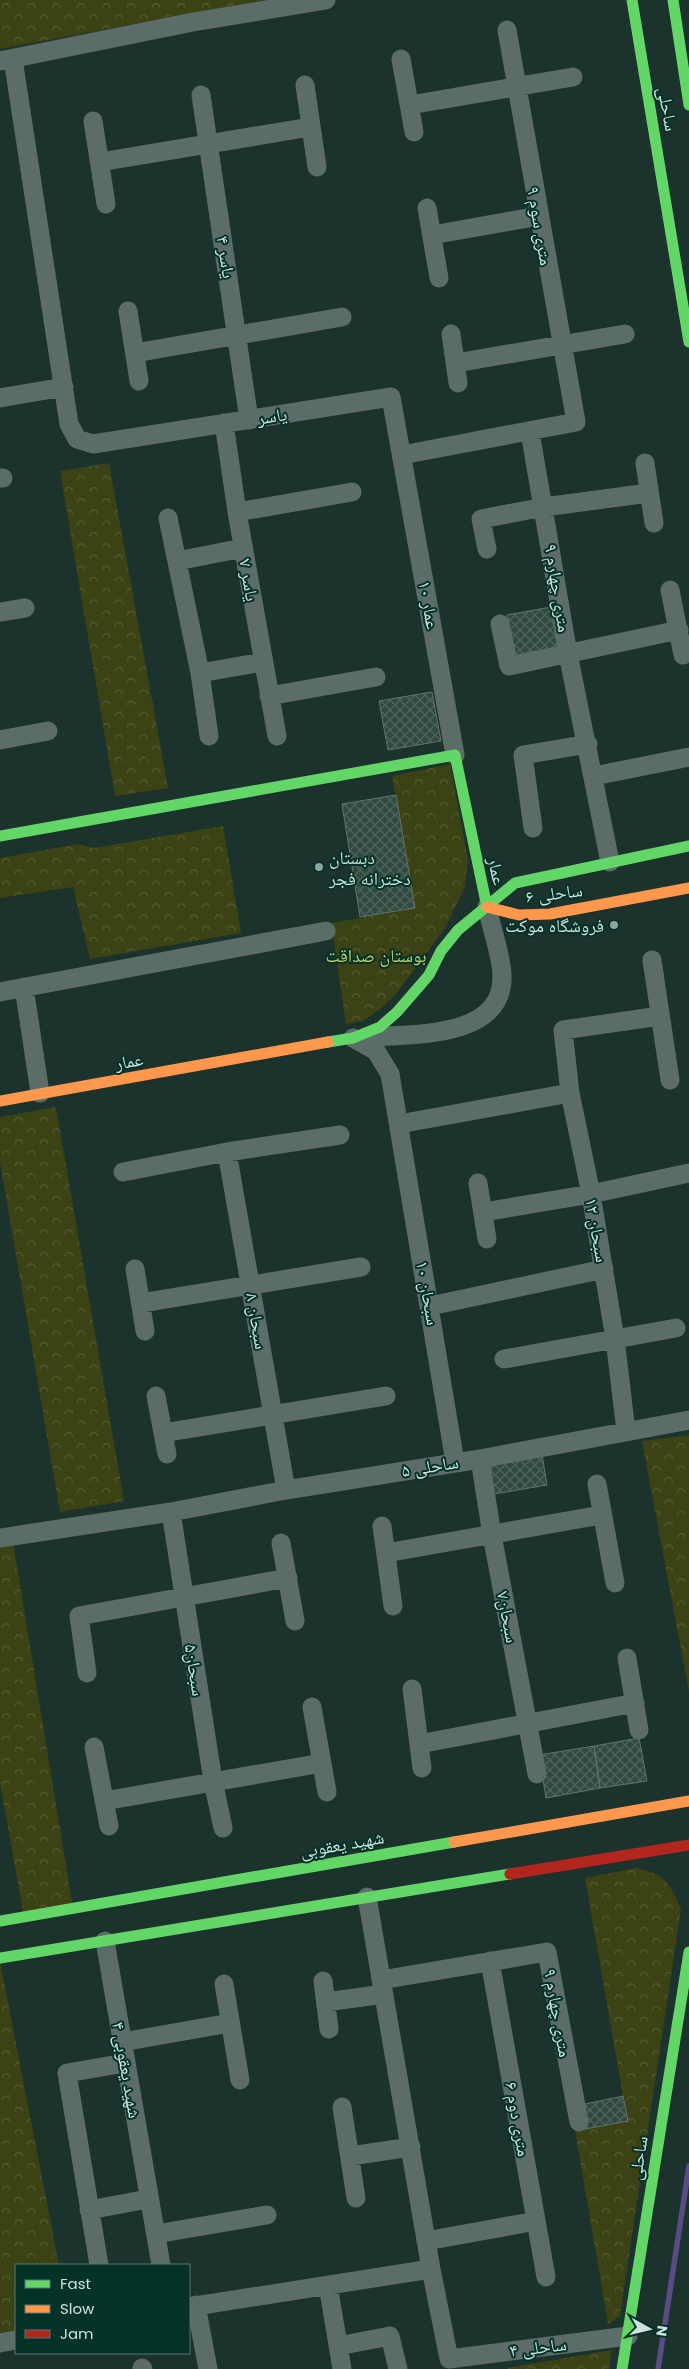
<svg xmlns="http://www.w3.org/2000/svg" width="689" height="2369" font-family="Poppins,'Noto Naskh Arabic',sans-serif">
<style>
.park{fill:url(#park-crowns)}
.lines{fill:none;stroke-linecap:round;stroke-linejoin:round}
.stream{stroke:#5a4b85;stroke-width:5.5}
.building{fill:url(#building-cross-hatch);stroke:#62736c}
.street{stroke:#5c6c68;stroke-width:19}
.fast{stroke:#63d668;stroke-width:11}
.slow{stroke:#ff974d;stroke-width:11}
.jam{stroke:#b3261e;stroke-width:11}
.poi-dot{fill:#8ea49e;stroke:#043228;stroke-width:2}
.labels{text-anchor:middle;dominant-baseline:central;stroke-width:4;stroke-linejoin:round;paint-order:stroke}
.street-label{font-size:18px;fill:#cce2db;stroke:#043228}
.poi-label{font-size:18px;fill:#cce2db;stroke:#043228;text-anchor:start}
.park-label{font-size:18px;fill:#c6d267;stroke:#043228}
</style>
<defs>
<pattern id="park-crowns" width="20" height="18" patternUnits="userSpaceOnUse" patternTransform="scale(1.25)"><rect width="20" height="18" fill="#3b4214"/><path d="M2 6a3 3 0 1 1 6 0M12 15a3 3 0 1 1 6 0" fill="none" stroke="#565d36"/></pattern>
<pattern id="building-cross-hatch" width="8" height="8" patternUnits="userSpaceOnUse" patternTransform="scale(1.25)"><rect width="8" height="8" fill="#314a40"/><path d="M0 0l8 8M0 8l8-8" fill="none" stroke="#4e645b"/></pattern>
</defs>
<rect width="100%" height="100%" fill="#1b322d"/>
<path class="park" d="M0,0H266L0,49Z
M109,463L168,788L115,796L60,471Z
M450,764L468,860L465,887L445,928L396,994L379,1010L363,1021L346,1024L331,923L415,908L392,776Z
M223,826L241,933L90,959L73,887L0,898V858L78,844L94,848Z
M56,1107L124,1501L60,1512L0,1162V1117Z
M689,1435V1692L642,1441Z
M12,1536L73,1908L24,1917L0,1783V1538Z
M636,1868C666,1874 669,1883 681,1909L620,2316L608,2324L575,2130H580L623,2096L585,1878Z
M0,1961L59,2265H16V2340L0,2336Z
M612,2350L609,2369H508L507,2368Z"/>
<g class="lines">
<path class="stream" d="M658,2369L689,2166"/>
</g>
<path class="building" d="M551,607L558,649L514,656L507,615Z
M432,692L441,741L388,750L379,701Z
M396,795L415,908L360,917L342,804Z
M542,1454L547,1485L494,1494L489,1463Z
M639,1738L647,1781L600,1788L594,1746Z
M594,1746L600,1788L546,1798L539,1755Z
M623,2096L628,2121L580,2130L576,2106Z"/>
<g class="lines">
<path class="street" d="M13,59L69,424L77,439L93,444L391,397L455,755
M401,59L414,132
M0,61L193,22L326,0
M305,85L317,167
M201,95L249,420
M410,105L573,77
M93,121L106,204
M100,162L310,127
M427,208L439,278
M432,235L539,216
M128,311L139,381
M451,334L458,383
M135,353L342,317
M456,363L625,334
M0,398L64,387
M224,423L237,512L277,736
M530,432L568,654L610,862
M402,455L576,422L507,30
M645,463L654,523
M0,478H3
M237,512L352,492
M168,518L200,673L209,736
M487,549L481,519L544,507L649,493
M177,561L243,548
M670,590L683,655
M0,612L25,608
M500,624L509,666L679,630
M200,673L263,662
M269,696L376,677
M0,740L48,731
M594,776L689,757
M533,828L523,755L588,744
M652,960L670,1080
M24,987L40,1093
M0,992L326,931
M366,1037C410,1034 505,1040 502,974C501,954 491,927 487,907
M353,1038L376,1051L390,1074L455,1462
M399,1124L570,1093
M227,1152L286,1490
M123,1172L227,1152L340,1135
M478,1183L487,1239
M484,1212L591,1194L689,1173
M135,1269L145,1331
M141,1303L361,1267
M430,1306L604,1269
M504,1359L676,1328
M156,1396L167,1454
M626,1431L615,1339L591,1194L570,1093L563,1030L660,1016
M163,1433L386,1396
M480,1459L492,1535L537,1774
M597,1484L615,1583
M171,1512L213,1781L223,1828
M382,1526L393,1606
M0,1538L171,1512L286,1490L480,1459L689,1420
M281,1543L295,1621
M386,1553L601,1515
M627,1658L639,1730
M87,1673L79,1616L288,1578
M412,1689L422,1768
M312,1707L327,1792
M419,1744L635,1703
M94,1747L109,1826
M104,1801L322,1763
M367,1897L431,2269L449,2359L628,2336
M105,1941L161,2265
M490,1961L546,2277
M381,1980L547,1952L579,2122
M323,1981L329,2029
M224,1984L240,2080
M326,2002L384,1994
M122,2042L230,2023
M342,2107L356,2198
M350,2156L411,2147
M89,2210L148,2199
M156,2234L267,2215
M426,2241L536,2221
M99,2265L67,2073L125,2063
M328,2285L342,2369
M196,2305L208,2369
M189,2307L431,2269
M0,2343L16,2340
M338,2346L390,2336L398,2369
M142,2368L143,2369"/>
<path class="fast" d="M632,0L689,342
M673,0L689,105
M0,836L455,755L487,907
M328,1042L353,1038L380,1027L397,1012L429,975L441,951L458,930L515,883L689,846
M0,1921L454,1842
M0,1958L510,1874
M622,2369L689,1952"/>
<path class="slow" d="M487,907L519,915L550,914L689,888
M0,1101L328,1042
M454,1842L689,1801"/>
<path class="jam" d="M510,1874L689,1845"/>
</g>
<g class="poi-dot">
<circle cx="319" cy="867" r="5"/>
<circle cx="614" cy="925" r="5"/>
</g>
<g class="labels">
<g class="street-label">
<text transform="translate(668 109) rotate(80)">ساحلی</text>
<text transform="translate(540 226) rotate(80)">۹ متری سوم</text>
<text transform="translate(226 257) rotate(81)">یاسر ۴</text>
<text transform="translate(272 416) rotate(-9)">یاسر</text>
<text transform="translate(249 580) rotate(80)">یاسر ۷</text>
<text transform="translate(558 588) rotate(81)">۹ متری چهارم</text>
<text transform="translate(429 605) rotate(80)">عمار ۱۰</text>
<text transform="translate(497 871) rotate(78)">عمار</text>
<text transform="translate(554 893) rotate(-7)">ساحلی ۶</text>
<text transform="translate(129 1061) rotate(-10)">عمار</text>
<text transform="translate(597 1230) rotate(80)">سبحان ۱۲</text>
<text transform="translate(428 1293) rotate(80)">سبحان ۱۰</text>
<text transform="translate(257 1321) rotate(80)">سبحان ۸</text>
<text transform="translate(430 1466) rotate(-9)">ساحلی ۵</text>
<text transform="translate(508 1617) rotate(79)">سبحان۷</text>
<text transform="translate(195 1670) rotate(81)">سبحان۵</text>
<text transform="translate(342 1844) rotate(-10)">شهید یعقوبی</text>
<text transform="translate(558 2013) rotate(80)">۹ متری چهارم</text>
<text transform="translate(127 2070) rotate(80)">شهید یعقوبی ۴</text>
<text transform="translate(518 2119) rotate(80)">۶ متری دوم</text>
<text transform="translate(638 2158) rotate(-81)">ساحلی</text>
<text transform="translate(538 2347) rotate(-7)">ساحلی ۴</text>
</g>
<g class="poi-label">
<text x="329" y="857">دبستان<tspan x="329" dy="21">دخترانه فجر</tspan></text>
<text x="604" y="925" text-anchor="end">فروشگاه موکت</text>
</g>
<g class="park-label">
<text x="376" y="955">بوستان صداقت</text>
</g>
</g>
<rect x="15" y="2264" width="175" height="90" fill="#043228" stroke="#547870"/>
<rect x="25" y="2280" width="25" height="8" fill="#63d668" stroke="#547870"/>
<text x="60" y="2289" font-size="15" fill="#cce2db">Fast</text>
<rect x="25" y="2305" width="25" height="8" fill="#ff974d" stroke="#547870"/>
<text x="60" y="2314" font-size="15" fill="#cce2db">Slow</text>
<rect x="25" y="2330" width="25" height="8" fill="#b3261e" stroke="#547870"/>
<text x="60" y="2339" font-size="15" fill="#cce2db">Jam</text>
<g transform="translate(649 2329) rotate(98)" stroke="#043228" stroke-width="4" paint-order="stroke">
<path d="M0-4L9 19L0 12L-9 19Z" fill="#cce2db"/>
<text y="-8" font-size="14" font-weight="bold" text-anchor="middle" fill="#cce2db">N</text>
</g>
</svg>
